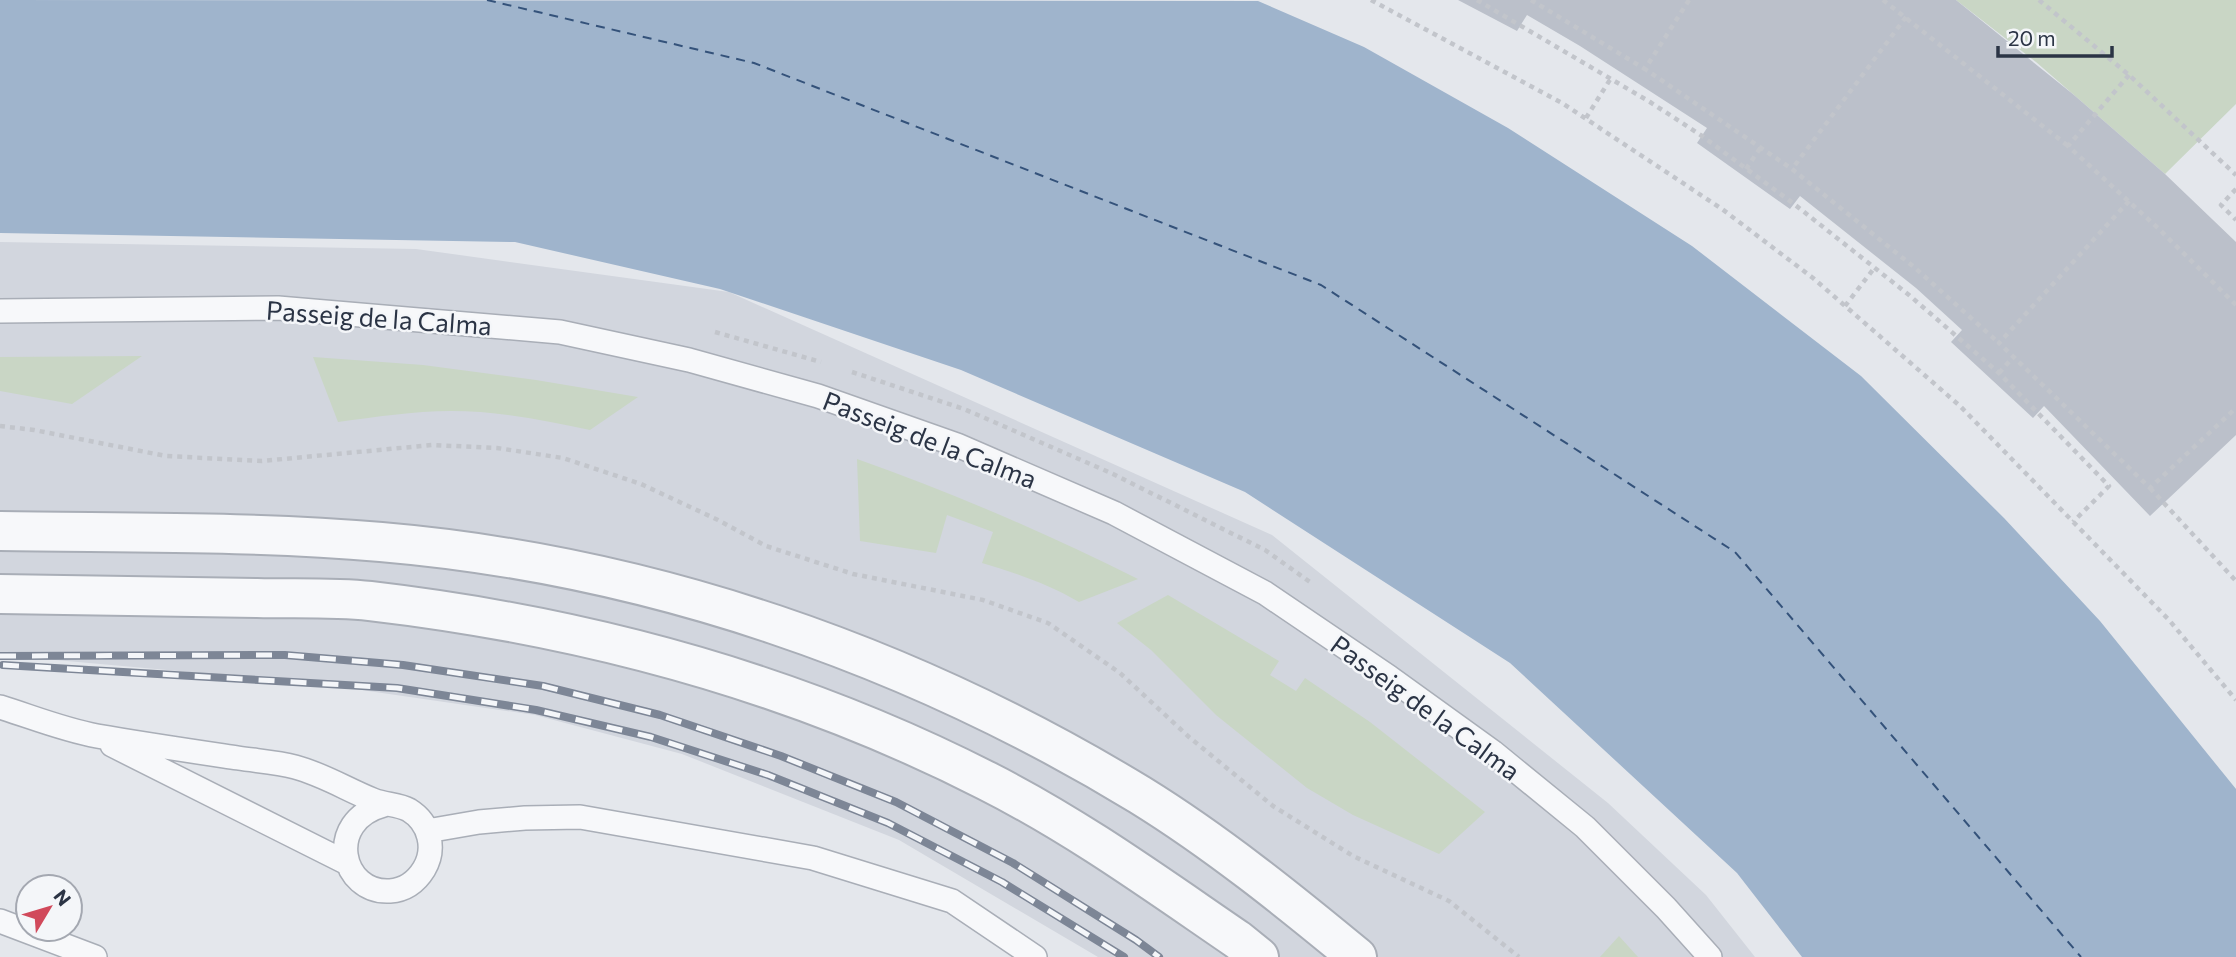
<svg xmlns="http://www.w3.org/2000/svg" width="2236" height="957" font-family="Commissioner,sans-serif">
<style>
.built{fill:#d2d6de}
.green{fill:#c9d6c5}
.water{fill:#9fb4cc}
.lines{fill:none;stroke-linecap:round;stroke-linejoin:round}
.ferry{stroke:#34527a;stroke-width:2;stroke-dasharray:9 7;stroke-linecap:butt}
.building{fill:#bbc0ca}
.lane-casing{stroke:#a9aeb7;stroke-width:26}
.street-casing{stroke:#a9aeb7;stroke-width:42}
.path{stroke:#c2c5cb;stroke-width:4.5;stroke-dasharray:5 5;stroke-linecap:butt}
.lane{stroke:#f7f8fa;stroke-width:23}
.street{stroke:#f7f8fa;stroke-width:38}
.rail-casing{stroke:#7d8696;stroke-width:8}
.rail{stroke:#f4f6f9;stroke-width:5;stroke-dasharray:16;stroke-linecap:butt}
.labels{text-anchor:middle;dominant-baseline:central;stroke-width:5;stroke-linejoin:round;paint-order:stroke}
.street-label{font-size:26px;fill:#2b3445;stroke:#f4f6f9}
</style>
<rect width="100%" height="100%" fill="#e4e7ec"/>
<path class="built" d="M0,242L416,249L729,292L1272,535L1608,803L1706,895L1755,957H1098L899,840L682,754L535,715L313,683L0,655Z"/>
<path class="green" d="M1956,0H2236V104L2165,174L2036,62Z
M142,356L72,404L0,391V357Z
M313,357L423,365L536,380L638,397L590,430C544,420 498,411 451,411C413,411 376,417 338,422Z
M857,459C953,493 1046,533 1138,579L1079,602C1048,584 1016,573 982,563L993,532L947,515L936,553L860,541Z
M1168,595L1279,661L1270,675L1296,691L1305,678L1370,722L1485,812L1439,854L1353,815L1307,788L1216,715L1151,650L1117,623Z
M1619,936L1638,957H1600Z"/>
<path class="water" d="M0,0L1258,1L1364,47L1508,128L1692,246L1861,376L2004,518L2100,621L2236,789V957H1802L1737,873L1510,663L1245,492L961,370L720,289L515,242L0,233Z"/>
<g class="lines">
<path class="ferry" d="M487,0L754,63L1321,285L1735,552L2081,957"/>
</g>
<path class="building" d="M1458,0H1956L2074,95L2165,174L2236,242V435L2150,516L2044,406L2033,418L1951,342L1962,330L1916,288L1800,196L1790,209L1697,143L1707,128L1580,46L1527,15L1517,31Z"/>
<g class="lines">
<defs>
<path id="lane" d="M0,311L278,308L560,332L689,360L818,396L957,445L1114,513L1265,593L1389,677L1493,752L1585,827L1666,908L1710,957
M0,707C32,717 64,730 97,736C143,744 191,751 238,758C257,761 277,762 295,767C322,774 348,790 373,800C385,805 398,804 409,810C430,823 436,849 424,869C416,882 405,890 390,891C341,894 324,821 384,805
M112,745L347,863
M427,831L479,822L525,818L580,817L813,858L952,901L1035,957
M0,921L95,957"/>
<path id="street" d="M0,531C127,533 255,531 381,542C650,565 910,655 1140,795C1216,842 1288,900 1357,957
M0,594C86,595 172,596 257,598C294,599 333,597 370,601C584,626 795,683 987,781C1076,826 1156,884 1238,940L1259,957"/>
</defs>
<use href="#lane" class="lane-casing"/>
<use href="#street" class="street-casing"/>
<path class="path" d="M1371,0L1562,103L1722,209L1813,278L1960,406L2169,620L2236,700
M1477,0L1650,102L1702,136L1794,204L1909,295L1999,373L2109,486L2073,522
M1531,0L1645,69
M1689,0L1645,69L1792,169
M1883,0L2068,146
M2039,0L2129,75L2236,175
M1906,17L1792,169L1914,267L1999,343
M2129,75L2068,146L2159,229L2236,305
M1586,118L1611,78
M1746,169L1761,147
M2236,189L2221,205L2236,220
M2129,201L1999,343L2150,488L2236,408
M1845,306L1875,267
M715,332L821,362
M852,372L964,409L1111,473L1265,550L1310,582
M1999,373L2014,356
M0,426L34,430L166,456L262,461L432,445L497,448L563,458L641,484L718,520L766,546L853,574L983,600L1048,623L1120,673L1189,737L1273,806L1353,856L1449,901L1519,957
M2150,488L2236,581"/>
<use href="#lane" class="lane"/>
<use href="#street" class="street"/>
<defs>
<path id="rail" d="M0,656L285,655L403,665L543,686L660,715L781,756L896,802L1013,863L1136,940L1159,957
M3,665L397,688L536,710L651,737L768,775L888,823L1002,882L1124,957"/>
</defs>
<use href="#rail" class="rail-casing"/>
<use href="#rail" class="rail"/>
</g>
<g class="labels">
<g class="street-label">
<text transform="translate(379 317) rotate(4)">Passeig de la Calma</text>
<text transform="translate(930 439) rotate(21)">Passeig de la Calma</text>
<text transform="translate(1426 707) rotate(36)">Passeig de la Calma</text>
</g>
</g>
<g transform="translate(49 908) rotate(52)"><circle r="33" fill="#f4f6f9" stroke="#a4a8b1" stroke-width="2"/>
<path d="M0-5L12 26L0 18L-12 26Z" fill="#d1495b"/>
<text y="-10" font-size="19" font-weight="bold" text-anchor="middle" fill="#2b3445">N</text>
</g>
<path d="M1998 46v10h114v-10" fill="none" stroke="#2b3445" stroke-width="3.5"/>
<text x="2008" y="46" font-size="21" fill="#2b3445" stroke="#f4f6f9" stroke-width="5" paint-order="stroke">20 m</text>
</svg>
